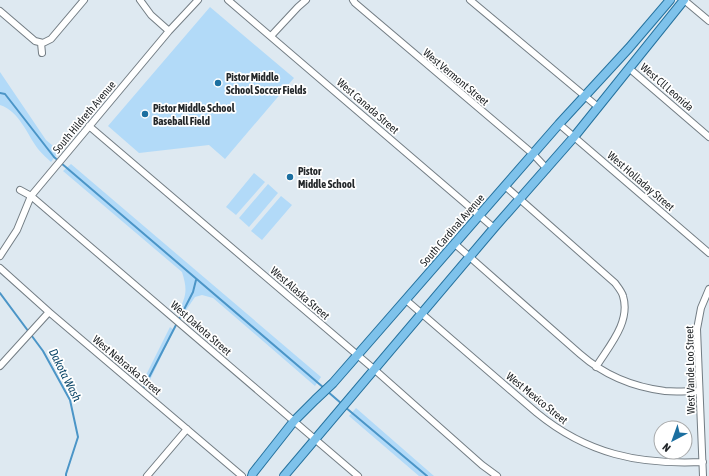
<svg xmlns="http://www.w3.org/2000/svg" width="709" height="476" font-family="'Asap Condensed',sans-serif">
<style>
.green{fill:#b2daf8}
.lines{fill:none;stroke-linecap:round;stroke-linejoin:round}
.stream{stroke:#4b95c7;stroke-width:2}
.minor-casing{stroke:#737d84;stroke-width:8}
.major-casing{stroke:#26729e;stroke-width:10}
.minor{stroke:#fff;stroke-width:6}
.major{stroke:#7ec2eb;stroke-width:8}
.poi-dot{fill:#1c6fa0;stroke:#fff;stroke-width:1.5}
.labels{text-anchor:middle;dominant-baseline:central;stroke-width:3.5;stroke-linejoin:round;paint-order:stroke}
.poi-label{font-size:11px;font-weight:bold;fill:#23272a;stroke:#fff;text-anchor:start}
.street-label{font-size:11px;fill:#23272a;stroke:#fff}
.water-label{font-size:12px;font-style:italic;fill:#0b4668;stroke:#fff}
</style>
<rect width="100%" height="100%" fill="#dee9f1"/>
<path class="green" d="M210,7L294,78L225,159L209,145L139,153L108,126Z
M0,72L46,140L59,151L51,162C47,158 42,154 38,149C27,134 19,111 0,105Z
M71,164L321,377L315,386L213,298L202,295L195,297L182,316L178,313C186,296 188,291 182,272L63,171Z
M254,173L265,182L236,215L226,207Z
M268,184L278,193L249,227L239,218Z
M281,196L292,205L262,240L251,231Z
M170,327L174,330L147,386L142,383Z
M356,408L434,476H419L349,416Z"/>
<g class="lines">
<path class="stream" d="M0,93L5,94L54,157L324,388
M0,293L43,351L70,400L78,437L66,474V476
M143,389L193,292L196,280
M327,391L342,404
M345,407L427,476"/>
<defs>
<path id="minor" d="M140,0L151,15L169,31
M228,0L494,228
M353,0L355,3L533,154L547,169
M470,0L598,107
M684,0L709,21
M0,11L35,41L43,43L51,39L84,0
M271,36L298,7L306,0
M41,43L42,53
M630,69L709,137
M559,124L709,253
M89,126L375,370L482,465L497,476
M505,186L615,283C618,287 622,292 623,296C631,322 609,346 596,367
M20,190L31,196L358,476
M455,244L580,354C604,375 633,387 665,391C676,392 688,391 699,391
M0,256L17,230L31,196L169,31L198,0
M0,268L49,312L242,476
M406,300L537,413C587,454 639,465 703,462
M0,366L49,312
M147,476L187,429
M703,476L697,329L701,308L709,289"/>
<path id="major" d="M252,476L253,473L294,421L315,400L333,383L559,124L629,48L670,0
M284,476L494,228L574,137L684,0"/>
</defs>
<use href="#minor" class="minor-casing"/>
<use href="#major" class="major-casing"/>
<use href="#minor" class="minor"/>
<use href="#major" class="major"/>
</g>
<g class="poi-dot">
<circle cx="218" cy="83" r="4"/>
<circle cx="145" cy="114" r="4"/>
<circle cx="290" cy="177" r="4"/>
</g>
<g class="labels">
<g class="poi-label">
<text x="226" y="77">Pistor Middle<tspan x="226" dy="13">School Soccer Fields</tspan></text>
<text x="153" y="108">Pistor Middle School<tspan x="153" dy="13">Baseball Field</tspan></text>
<text x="298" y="171">Pistor<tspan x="298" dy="13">Middle School</tspan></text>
</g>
<g class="street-label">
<text transform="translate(456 77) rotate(40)">West Vermont Street</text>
<text transform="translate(667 87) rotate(41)">West Cll Leonida</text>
<text transform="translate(368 106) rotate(41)">West Canada Street</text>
<text transform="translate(84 117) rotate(-50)">South Hildreth Avenue</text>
<text transform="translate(641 181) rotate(41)">West Holladay Street</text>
<text transform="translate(452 230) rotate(-49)">South Cardinal Avenue</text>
<text transform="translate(300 293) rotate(41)">West Alaska Street</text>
<text transform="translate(201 328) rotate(41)">West Dakota Street</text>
<text transform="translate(127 365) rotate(40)">West Nebraska Street</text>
<text transform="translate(690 370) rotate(-91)">West Vande Loo Street</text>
<text transform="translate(537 398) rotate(39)">West Mexico Street</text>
</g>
<g class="water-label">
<text transform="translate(65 375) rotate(63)">Dakota Wash</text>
</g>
</g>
<g transform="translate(673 440) rotate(221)"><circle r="19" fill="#ffffff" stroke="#a7a9aa"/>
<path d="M0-3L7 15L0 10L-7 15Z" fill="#1c6fa0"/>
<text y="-6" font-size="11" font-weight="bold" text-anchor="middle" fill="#23272a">N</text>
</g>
</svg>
